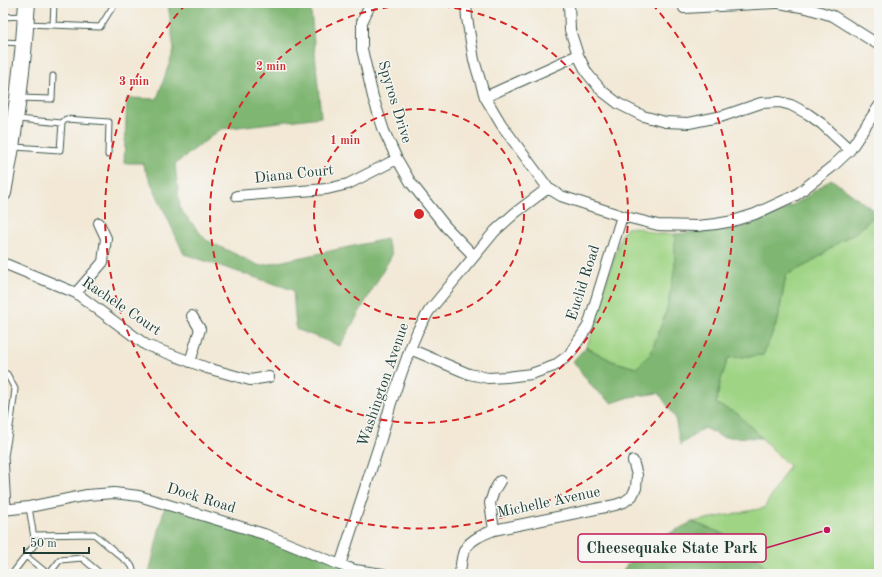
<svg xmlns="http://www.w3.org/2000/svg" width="882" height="577" font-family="'Old Standard TT',serif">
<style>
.green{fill:#9fd484;stroke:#5f885c}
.forest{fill:#7fb672;stroke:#4f7a53}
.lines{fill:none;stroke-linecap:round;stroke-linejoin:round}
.lane-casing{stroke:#3f574c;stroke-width:7}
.street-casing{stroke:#3f574c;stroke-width:12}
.primary-casing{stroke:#3f574c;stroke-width:18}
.lane{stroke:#fff;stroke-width:5}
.street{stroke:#fff;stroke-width:10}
.primary{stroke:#fff;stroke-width:16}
.ring{fill:none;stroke:#d62828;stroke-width:2;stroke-dasharray:7 5}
.labels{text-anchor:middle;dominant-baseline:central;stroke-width:3;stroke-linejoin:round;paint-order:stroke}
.street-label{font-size:15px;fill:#1f3d34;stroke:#f6f6f2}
.centre{fill:#d62828;stroke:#f6f6f2;stroke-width:2}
.ring-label{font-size:12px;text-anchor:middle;font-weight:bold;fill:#d62828;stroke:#f6f6f2;stroke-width:3;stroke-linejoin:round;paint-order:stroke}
.leader{fill:none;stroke:#c2185b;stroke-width:1.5}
.callout-dot{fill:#c2185b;stroke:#f6f6f2;stroke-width:1.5}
.callout{fill:#f6f6f2;stroke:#c2185b;stroke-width:1.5}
.callout-label{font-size:16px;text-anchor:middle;font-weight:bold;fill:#1f3d34}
</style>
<rect width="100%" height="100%" fill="#f6f6f2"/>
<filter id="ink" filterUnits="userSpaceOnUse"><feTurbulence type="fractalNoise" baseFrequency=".025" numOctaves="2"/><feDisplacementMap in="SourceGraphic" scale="8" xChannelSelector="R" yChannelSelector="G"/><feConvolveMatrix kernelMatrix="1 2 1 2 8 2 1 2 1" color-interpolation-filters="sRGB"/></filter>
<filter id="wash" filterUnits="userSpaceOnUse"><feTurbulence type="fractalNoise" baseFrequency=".012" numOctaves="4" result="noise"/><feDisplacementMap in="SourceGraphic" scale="16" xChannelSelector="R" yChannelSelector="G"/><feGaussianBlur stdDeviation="0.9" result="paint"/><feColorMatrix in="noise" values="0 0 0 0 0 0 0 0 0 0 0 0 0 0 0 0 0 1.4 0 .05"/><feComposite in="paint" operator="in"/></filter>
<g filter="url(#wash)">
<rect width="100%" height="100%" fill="#f2e8d5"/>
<path class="green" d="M879,212V574H670L745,542L692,522L764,508L789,466L738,414L716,404L720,383L728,358L763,355L778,321L786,275L812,262L839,242L858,231Z
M636,227L656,234H675V267L667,309L651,353L636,368L612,361L586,347L593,332L603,293L622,233L627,228Z"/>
<path class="forest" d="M168,3H312L311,11L321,117L221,129L175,164L180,209L206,240L260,266L386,239L392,255L340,346L296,329L293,290L184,254L142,163H124L127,98L157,99L174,50Z
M831,179L877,213L858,231L839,242L812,262L786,275L778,319L763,355L728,358L720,383L716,404L738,414L762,438L722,437L704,428L680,445L675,417L659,393L630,397L612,403L593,388L573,361L586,347L612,361L636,368L651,353L667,309L675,267V234L736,229L775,215L803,199Z
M165,505L368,570L405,574H149Z
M692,522L745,542L768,571L817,573V574H620L639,549Z"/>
</g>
<g filter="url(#ink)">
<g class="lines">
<defs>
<path id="lane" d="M3,17L23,16
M27,24L100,27L115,3
M53,25L54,3
M3,42L22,43
M19,98L52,99L53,76
M62,123L66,119L109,122L108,155
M14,147L60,150L62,123L18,119
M3,373L7,374L15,389L12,414L5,456L8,509
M34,535L94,534L131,565L133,569V574
M26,556L48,574
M12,574L35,544L29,507
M49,574L60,560L82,558L101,574"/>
<path id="street" d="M371,3L362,22V49L373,97L384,131L397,159L411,183L446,227L474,256
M466,3L467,18L474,60L485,97L501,124L548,188
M569,3L570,30L578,55L587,73L602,91L619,104L643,116L665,122L689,123L723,116L761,103L780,102L791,105L808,114L822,124L850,150
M779,3L807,8L833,16L879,45
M684,8L775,3
M485,97L578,55
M237,196L327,189L348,184L397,159
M3,264L8,265L76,293L146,345L207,368L250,380L269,377
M76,293L103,262L106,238L99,223
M410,349L469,374L488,378L507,377L531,374L554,366L569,355L588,326L622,216
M190,362L200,329L192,316
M3,510L29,507L87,495L114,493L139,496L264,534L340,565L355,570L383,574
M494,530L490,503L494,491L500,481
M340,565L381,439L391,403L410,349L418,330L429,311L495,231L515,213L548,188L561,196L622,216L658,225L697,226L716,224L733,221L755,214L796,195L833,166L850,150L879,106
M460,574C461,566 461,556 465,549C471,539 484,534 494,530L615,505L624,502L632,496L636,488L637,475L633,461"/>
<path id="primary" d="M3,193C15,130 23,67 27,3"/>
</defs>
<use href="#lane" class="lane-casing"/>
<use href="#street" class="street-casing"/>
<use href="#primary" class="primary-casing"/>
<use href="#lane" class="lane"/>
<use href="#street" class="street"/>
<use href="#primary" class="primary"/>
</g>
</g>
<g class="ring">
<circle cx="419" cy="214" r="105"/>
<circle cx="419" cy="214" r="209"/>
<path d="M652 4A314 314 0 1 1 186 4"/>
</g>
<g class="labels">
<g class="street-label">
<text transform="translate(394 102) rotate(73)">Spyros Drive</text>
<text transform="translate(294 175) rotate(-6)">Diana Court</text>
<text transform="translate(584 283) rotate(-72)">Euclid Road</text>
<text transform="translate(121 307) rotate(34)">Rachele Court</text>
<text transform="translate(384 385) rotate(-71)">Washington Avenue</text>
<text transform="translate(201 499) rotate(17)">Dock Road</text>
<text transform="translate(549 503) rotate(-12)">Michelle Avenue</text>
</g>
</g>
<circle cx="419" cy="214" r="6" class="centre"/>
<g class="ring-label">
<text x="271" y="70">2 min</text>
<text x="134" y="85">3 min</text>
<text x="345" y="144">1 min</text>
</g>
<path class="leader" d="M827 530L766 548"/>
<circle class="callout-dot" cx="827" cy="530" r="4"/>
<rect class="callout" x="578" y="534" width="188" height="28" rx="4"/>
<g class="callout-label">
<text x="672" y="553">Cheesequake State Park</text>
</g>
<rect width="882" height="577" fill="none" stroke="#f6f6f2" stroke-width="16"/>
<path d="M24 547v6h65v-6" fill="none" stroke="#1f3d34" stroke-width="2"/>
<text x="30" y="547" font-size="12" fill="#1f3d34" stroke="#f6f6f2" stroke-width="3" paint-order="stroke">50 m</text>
</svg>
